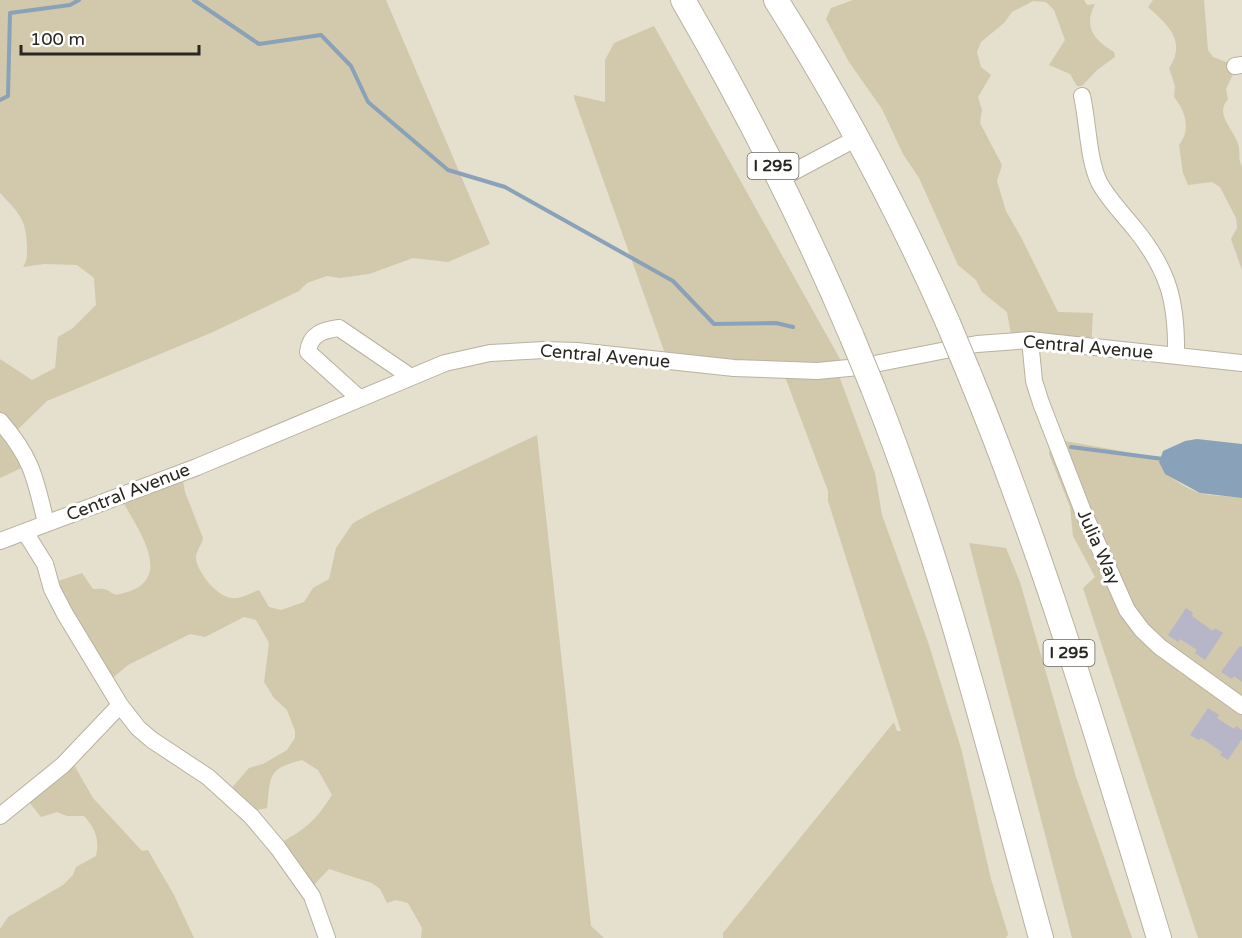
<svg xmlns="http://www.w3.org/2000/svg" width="1242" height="938" font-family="'Varela Round',sans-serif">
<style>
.green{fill:#d2c8ab}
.water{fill:#89a2b9}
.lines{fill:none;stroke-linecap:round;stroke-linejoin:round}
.stream{stroke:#89a2b9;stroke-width:4}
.building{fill:#b7b6c8}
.minor-casing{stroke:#b8b2a1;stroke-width:18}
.highway-casing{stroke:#b8b2a1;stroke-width:26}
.minor{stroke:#fff;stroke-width:16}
.highway{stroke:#fff;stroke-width:24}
.highway-bridge-casing{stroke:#b8b2a1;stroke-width:26;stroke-linecap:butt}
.highway-bridge{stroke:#fff;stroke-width:24}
.labels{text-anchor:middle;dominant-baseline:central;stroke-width:6;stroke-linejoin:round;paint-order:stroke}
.shield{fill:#fff;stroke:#696864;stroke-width:1.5}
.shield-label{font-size:16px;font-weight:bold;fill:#292721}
.street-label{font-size:18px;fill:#292721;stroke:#fff}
</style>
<rect width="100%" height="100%" fill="#e5dfcd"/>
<path class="green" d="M0,0H386L490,244L448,262L413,258L369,274L340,278L327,276L307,283L299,291L213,332L47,401L13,434L30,464L0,478V359L32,380L55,368L58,337L73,328L96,305L94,278L77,265L44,264L23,267C27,261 27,256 27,248C27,220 19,213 0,193Z
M853,0H1084L1087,5L1095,4C1083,27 1094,40 1114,52L1115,57L1097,70L1082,86H1077L1070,74L1049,65L1065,40L1054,10L1046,2L1033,1L1012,12L1004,23L981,42L977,52L981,67L991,75L978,97L982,110L980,123L1002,165L997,181L1006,211L1022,239L1058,312L1093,313L1091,349L1012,340L1007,312L982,292L976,280L958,265L919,178L903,154L882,109L849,62L826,19L831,8Z
M1153,0H1204L1208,50L1213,57L1237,66L1226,89L1228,99C1213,116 1237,131 1239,148C1240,156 1238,159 1242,167V270L1231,239L1237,228L1236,218L1220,187L1212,182L1188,185L1183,173L1179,145C1191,131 1186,111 1174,97L1175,86L1169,68C1187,41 1168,25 1148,7Z
M654,26L840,359L842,368L838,373L875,473L882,515L928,642L961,748L991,879L1008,934L1006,938H723V933L894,722L897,731H901L828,501V491L784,374L668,362L574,98V95L605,102V60L614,43Z
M537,435L591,926L604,938H421L422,928L408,903L396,900L387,903L380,889L372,883L329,869L309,890L277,845C305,829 314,823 332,795L318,770L302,760C267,769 271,775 267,808L248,812L228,792L249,768L263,764L287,750L295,738V731L287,710L274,698L264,682L269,643L256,620L244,617L205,637L190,634L128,665L109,681L52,583L82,573L93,589C97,589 103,588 107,590C112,592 113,596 120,594C178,582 138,530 122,500L182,475L185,492L203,538C202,545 195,552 196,559C198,573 217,597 232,598C241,599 251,593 259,590L269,607L281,610L304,602L313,588L329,579L336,548L353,523L377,510Z
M1054,439L1160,458C1160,474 1185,488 1200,493C1213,497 1229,495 1242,498V938H1198L1083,588L1095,577L1073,536L1070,507L1049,454L1051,440Z
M969,543L1006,548L1020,582L1076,777L1132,938H1072Z
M70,758L93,798L142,851L148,850L174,895L194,938H0V929L8,917L63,885L73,875L76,867L96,856C100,840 95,828 84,816H67L57,812L41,817L25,797Z"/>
<path class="water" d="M1197,439L1242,444V498L1200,493L1165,474L1159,462L1163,451L1185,441Z"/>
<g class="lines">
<path class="stream" d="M194,0L259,44L321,35L351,66L368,102L448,170L505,187L673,281L714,324L776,323L793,327
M0,100L8,96L10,13L70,5L79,0
M1071,447L1163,459"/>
</g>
<path class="building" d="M1186,608L1193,613L1192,616L1213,631L1215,628L1223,633L1205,660L1195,653L1197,650L1180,639L1178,642L1168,635Z
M1240,646L1242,647V682L1234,676L1232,679L1221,672Z
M1208,708L1219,715L1217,718L1234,729L1236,726L1242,730V739L1228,760L1220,755L1222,752L1201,738L1199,740L1190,735Z"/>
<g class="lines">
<defs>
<path id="minor" d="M1235,66L1242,65
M1082,96C1088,122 1088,159 1099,182C1108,199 1123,214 1135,229C1169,271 1177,302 1176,356
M780,179L857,138
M1030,340L1034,381L1041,403L1082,509L1127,610L1142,630L1160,647L1242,706
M359,398L308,352C310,334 323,330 339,328L411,377
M0,421C32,458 35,477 46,523
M25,532L45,564L52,589L65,614L120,705L138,728L152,740L208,777L251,816L278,848L312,896L327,938
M0,541L197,467L445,363L490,353L544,350L577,351L734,368L817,371L859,367L977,344L1030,340L1242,363
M0,816L63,765L120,705"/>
<path id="highway" d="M683,0C746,109 803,221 852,337
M776,0C841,103 899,211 948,323
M968,371C1044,555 1101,748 1159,938
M873,388C944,566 990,753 1041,938"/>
</defs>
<use href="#minor" class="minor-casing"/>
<use href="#highway" class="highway-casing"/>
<use href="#minor" class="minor"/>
<use href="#highway" class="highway"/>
<defs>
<path id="highway-bridge" d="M948,323L968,371
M852,337L873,388"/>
</defs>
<use href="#highway-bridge" class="highway-bridge-casing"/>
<use href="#highway-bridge" class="highway-bridge"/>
</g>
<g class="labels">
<g class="shield">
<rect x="747.5" y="153" width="51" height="26" rx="4.5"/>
<rect x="1043.5" y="640" width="51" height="26" rx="4.5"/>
</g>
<g class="shield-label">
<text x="773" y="166">I 295</text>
<text x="1069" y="653">I 295</text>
</g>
<g class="street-label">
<text transform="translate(1088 347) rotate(5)">Central Avenue</text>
<text transform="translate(605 356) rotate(5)">Central Avenue</text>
<text transform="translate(128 492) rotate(-21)">Central Avenue</text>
<text transform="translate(1099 547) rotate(66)">Julia Way</text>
</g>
</g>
<path d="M21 45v9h178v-9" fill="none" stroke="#292721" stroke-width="3"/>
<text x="30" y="45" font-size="18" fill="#292721" stroke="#ffffff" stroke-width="4.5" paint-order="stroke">100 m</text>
</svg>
